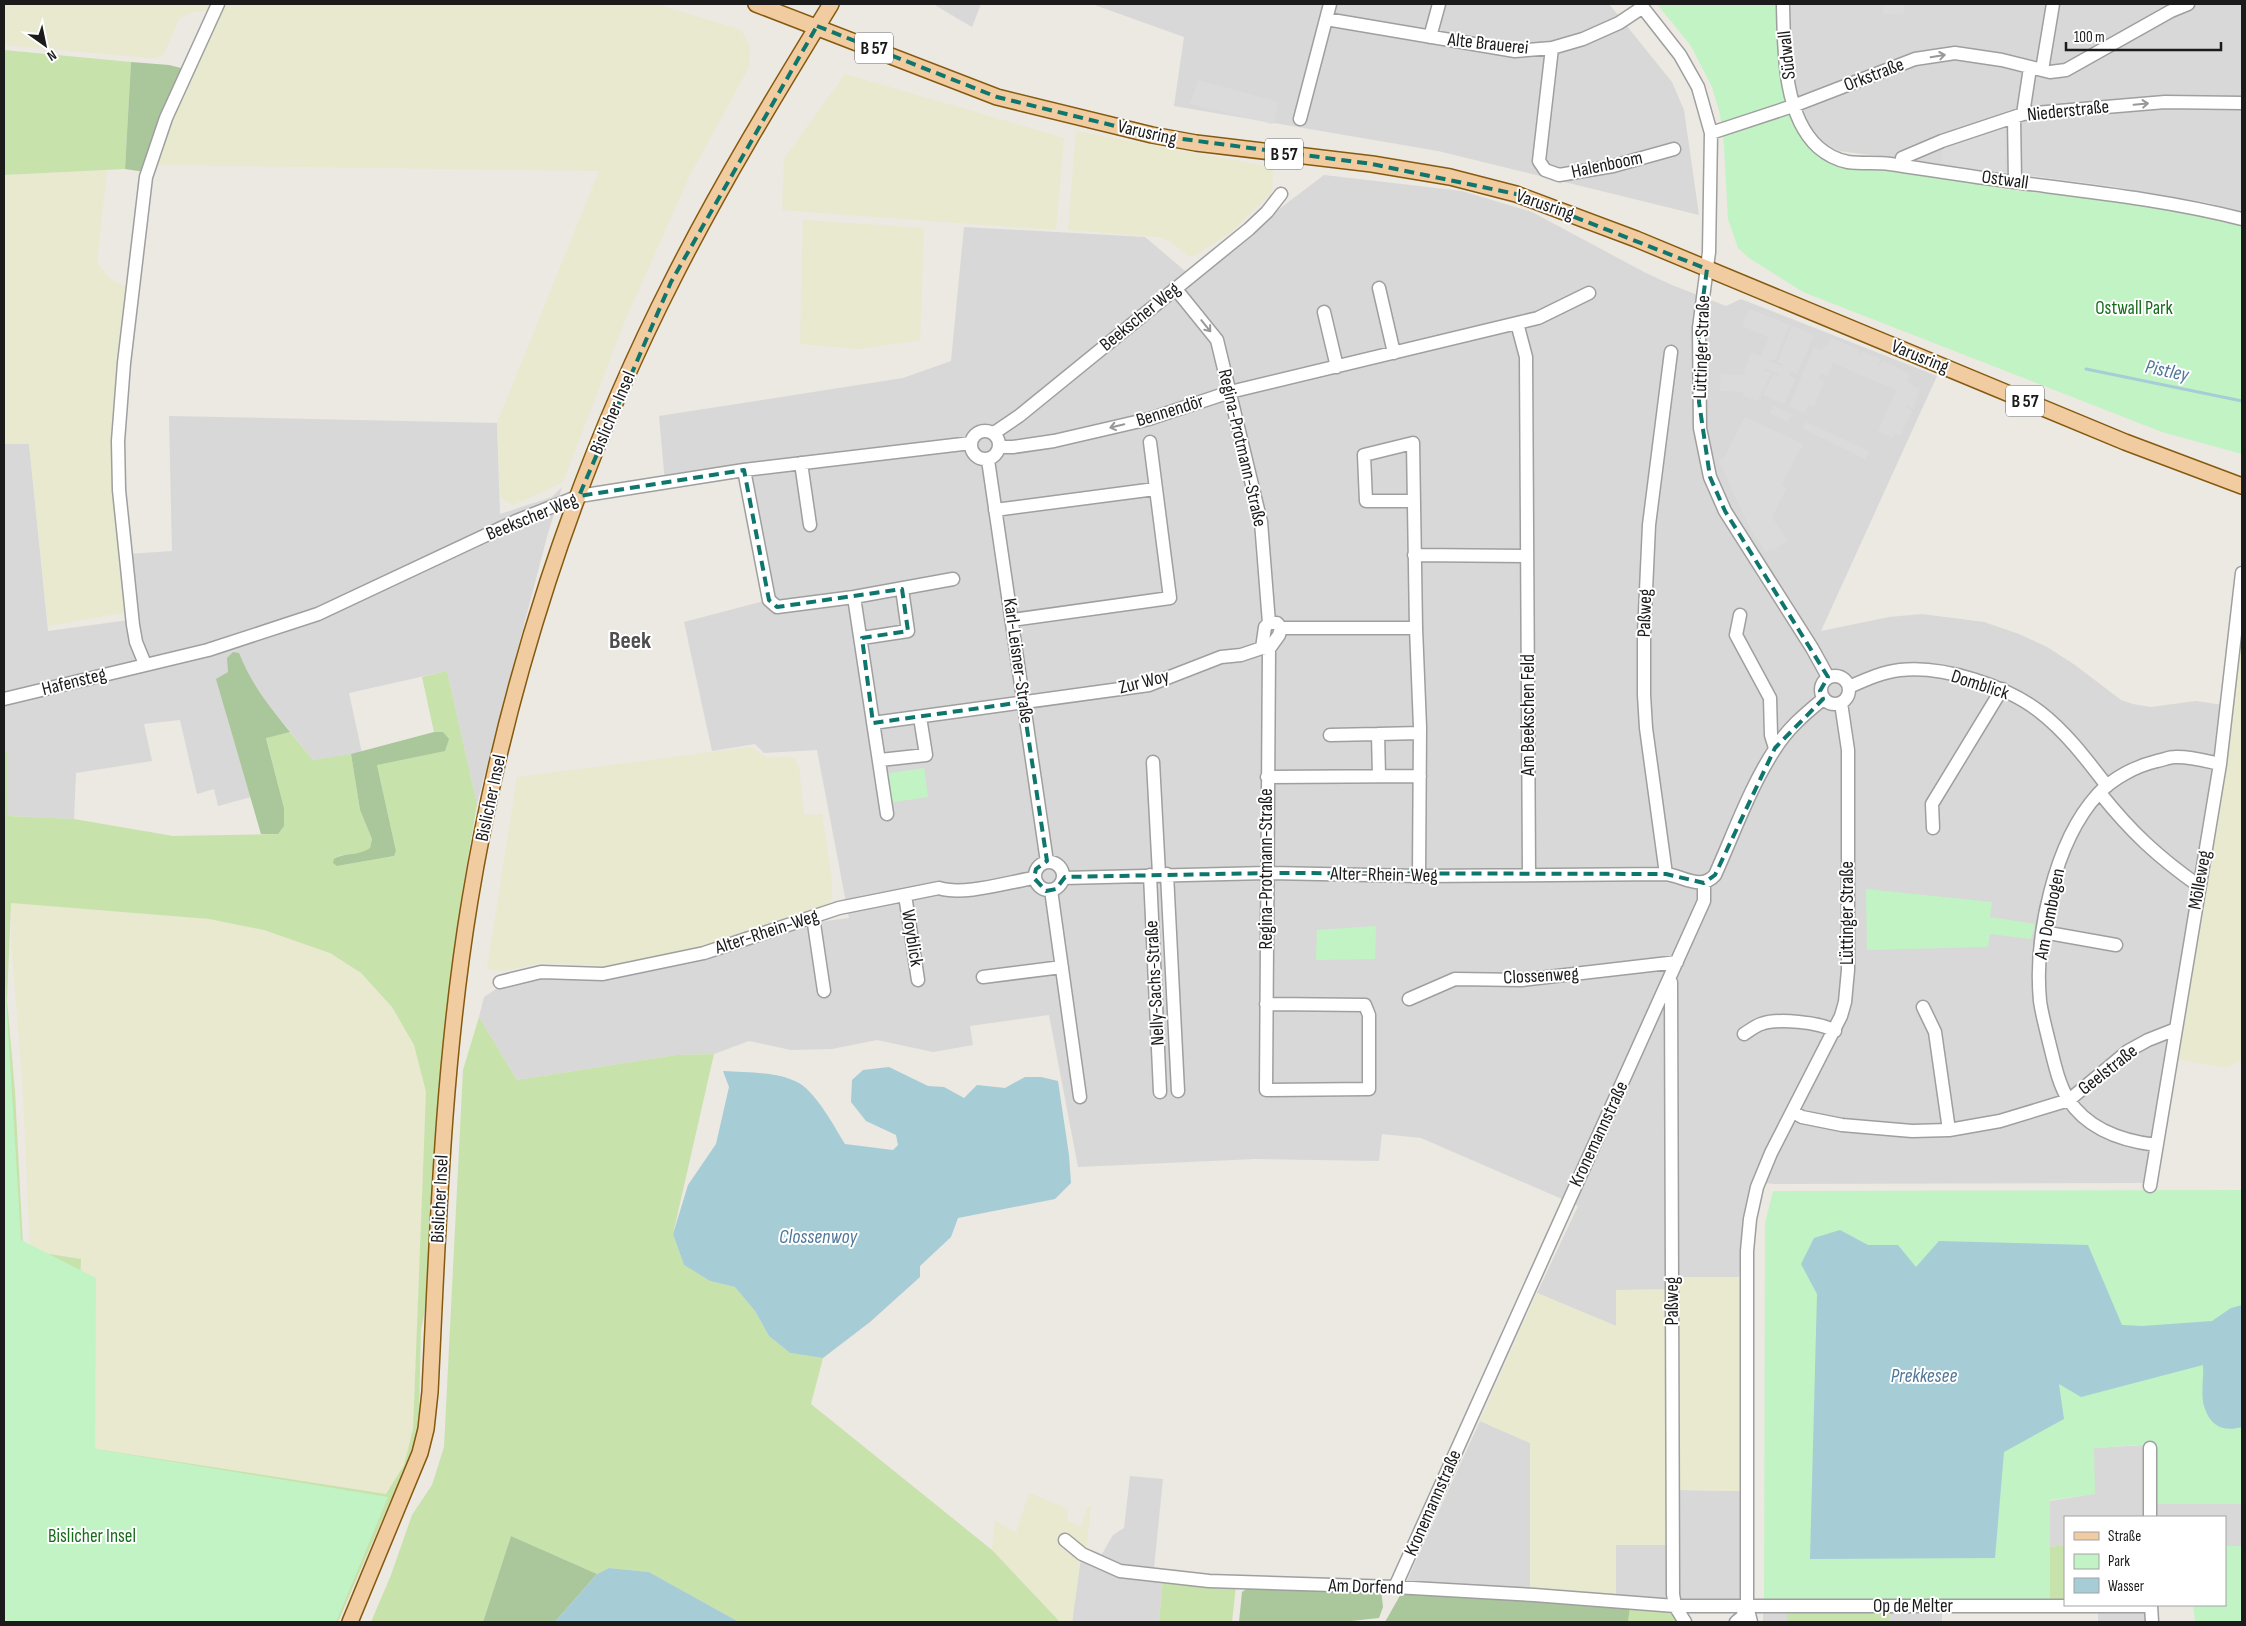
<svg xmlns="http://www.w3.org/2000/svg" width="2246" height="1626" font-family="'Sofia Sans Condensed',sans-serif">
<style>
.residential{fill:#d9d8d8}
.farmland{fill:#e8e9ce}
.grass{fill:#c8e2ac;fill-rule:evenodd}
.forest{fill:#a9c79a}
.park{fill:#c2f3c4}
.parking{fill:#dbdbdb}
.water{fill:#a6ccd6}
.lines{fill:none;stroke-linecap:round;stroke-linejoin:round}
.stream{stroke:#a6ccd6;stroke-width:3}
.minor-casing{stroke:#9f9f9f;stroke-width:15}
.major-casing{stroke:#855a0e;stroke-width:18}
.minor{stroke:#fff;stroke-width:12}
.major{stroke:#f2cca1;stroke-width:15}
.oneway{stroke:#989898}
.marked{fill:none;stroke:#0f766e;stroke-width:4;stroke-dasharray:10 6;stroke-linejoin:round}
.labels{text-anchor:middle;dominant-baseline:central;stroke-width:4;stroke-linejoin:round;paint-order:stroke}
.shield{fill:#fff;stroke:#5f5f5f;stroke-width:1}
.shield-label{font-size:18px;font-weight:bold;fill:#1b1b1b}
.street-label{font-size:19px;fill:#1b1b1b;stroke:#fff}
.park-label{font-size:19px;fill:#156d1a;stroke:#fff}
.water-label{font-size:20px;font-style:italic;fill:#4f779a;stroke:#fff}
.district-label{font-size:24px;font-weight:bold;fill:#4e4e4e;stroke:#fff}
</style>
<rect width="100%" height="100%" fill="#ece8e2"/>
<path class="residential" d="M933,4H981L972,27Z
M1092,4H1609L1672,82L1684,110L1699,215L1438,151L1174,106L1184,37Z
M1791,4H2242V213L2209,203L2109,186L1839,151L1825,144L1808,127L1796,94L1789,48Z
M1324,175L1462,191L1532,212L1644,272L1672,285L1726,306L1741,299L1937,376L1821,631L1889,617L1922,614L1984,622L2019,634L2047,647L2075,665L2121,700L2133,704L2151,707L2196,701L2224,705L2148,1180L2143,1183L1774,1184L1754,1182L1746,1218L1739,1277H1678L1667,1289L1616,1326L1537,1293L1578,1206L1421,1138L1382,1134L1379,1161L1255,1159L1078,1167L1049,1015L970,1026L973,1045L933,1052L877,1040L832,1049L791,1050L749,1041L714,1054L676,1055L517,1080L479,1017L484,997L502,985L545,975L603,978L810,923L849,918L817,750L764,753L755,744L712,751L684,622L768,600L744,470L665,483L659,416L903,378L951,361L964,227L1145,237L1191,276Z
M169,416L497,423L500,514L552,497L562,487L547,537L477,804L447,671L349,693L362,753L313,760L271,708L227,717L251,797L218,806L214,789L197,794L180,720L144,724L152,761L76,773L74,819L8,816L7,752H4V444L29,443L48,631L129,620L128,554L172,551Z
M1480,1421L1530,1443V1590L1405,1585Z
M2146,1445L2147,1517H2065V1545L2050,1547V1501L2093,1494L2094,1448Z
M1130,1476L1163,1479L1153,1578L1163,1579L1159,1622H1072L1081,1557L1086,1552V1548L1102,1554L1113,1535L1124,1528Z
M1679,1490L1740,1491V1603L1683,1604L1678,1599Z
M2154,1504H2242V1546H2225V1517H2154Z
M1616,1545H1667V1596L1661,1602L1616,1598Z
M1942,1609V1622H1889V1610Z
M2098,1609H2141L2147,1615L2148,1622H2098Z
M1763,1610H1787V1622H1763Z"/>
<path class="farmland" d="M4,4H210L207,10L190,13L179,19L163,56L151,58L4,45Z
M221,4H656L741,30L750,47L749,67L689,177L624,323L563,482L513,505L500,497L497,423L599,171L156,165L168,119Z
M845,74L1064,138L1056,230L782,210L784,159Z
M1076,131L1271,167L1273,173L1272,193L1231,232L1194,256H1188L1170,241L1159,237L1068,230Z
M107,170L97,263L109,278L123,286L128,285L116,378L113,435L127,612L48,626L29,444H4V175Z
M803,220L924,228L920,340L859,349L800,344Z
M2242,603V1059L2227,1068L2176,1059Z
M751,747L767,758L788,757L795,759L799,768L804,815L822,814L832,879V897L826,908L701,947L614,966L539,963L503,971L487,969L517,777Z
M11,903L209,919L264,930L330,953L361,973L392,1007L414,1045L426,1092L413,1429L404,1465L386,1494L89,1448L76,1436L81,1259L30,1251L23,1091L11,939Z
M1678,1277H1739L1740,1491L1679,1490Z
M1667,1289V1545H1616V1598L1530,1590V1443L1480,1421L1537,1293L1616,1326V1290Z
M1029,1493L1068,1509L1067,1520L1081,1527L1087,1508L1091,1505L1086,1552L1081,1557L1072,1622H1060L992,1550L995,1520L1016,1533Z"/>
<path class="grass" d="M4,50L131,62L125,169L4,175Z
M447,671L477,804L461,899L438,1097L426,1304L421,1330L419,1411C426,1435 405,1475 397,1499L392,1497L338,1622H4V752H7L8,816L74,819L173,836L278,834L284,808L266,737L290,732L313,760L351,754L360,810L372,839L370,848L365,852L338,856L337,866L394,856L396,851L377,765L443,732H434L422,677ZM11,903L209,919L264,930L330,953L361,973L392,1007L414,1045L426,1092L413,1429L404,1465L386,1494L89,1448L76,1436L81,1259L30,1251L23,1246L15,1092L7,1000Z
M479,1017L517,1080L676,1055L714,1054L673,1234L684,1265L710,1281L735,1287L755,1311L769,1336L790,1353L823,1358L811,1404L992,1550L1060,1622H739L649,1572L609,1568L597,1574L511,1536L483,1622H371L391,1575L412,1515L432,1485L444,1447L463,1070Z
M2065,1545V1603H2050V1547Z
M1163,1579L1236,1586L1232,1622H1159Z
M1630,1607C1649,1608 1669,1605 1681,1622H1628Z
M1787,1610H1889V1622H1787Z"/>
<path class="forest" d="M131,62L169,65L185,69L145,172L125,169Z
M233,652L239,653C253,687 267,703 290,732L266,738L284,808V826L278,834H261L216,679L228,672L227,658Z
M434,732H443L449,739L445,751L377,765L396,851L394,856L337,866L333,863L334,859C345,852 359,856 370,848L372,839L360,810L351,754Z
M511,1536L597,1574L555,1622H483Z
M1249,1587L1381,1590L1383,1607L1379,1618L1342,1622H1239L1242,1592Z
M1402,1592L1630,1607L1628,1622H1443L1437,1621L1385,1622Z"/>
<path class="park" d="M1657,4H1783L1798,122L1834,158L1932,170L2003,189L2207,210L2242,220V454L2162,432L1803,292L1749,258L1738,248L1728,219L1724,145L1720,114L1712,87L1691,46Z
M924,768L928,797L888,803L883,774Z
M1866,889L1992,902L1990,917L2035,924L2031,939L1990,934L1988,946L1985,947L1867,950Z
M1376,926L1375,959L1316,960L1317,930Z
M4,963L21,1240L96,1278L95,1449L388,1497L336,1622H4Z
M2242,1190V1504H2154L2153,1444L2094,1448L2095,1494L2050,1500V1603L1764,1602L1765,1223L1773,1191Z
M2225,1546H2242V1622H2195L2193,1605H2225Z"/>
<path class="parking" d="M1884,4H1904V13L1883,15Z
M1198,80L1279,102L1273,124L1190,104Z
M2006,125L2005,168L1998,173L1941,163L1943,146Z
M1749,309L1790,325L1775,361L1770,359L1769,361L1783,366V364L1777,362L1792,326L1814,335L1797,374L1791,371L1789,375L1796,379L1784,404L1763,395L1773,374L1778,376L1779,374L1765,368L1764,371L1771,373L1758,401L1742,396L1744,392L1720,391L1721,374L1743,375L1751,352L1761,356L1769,337L1742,326Z
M1831,338L1860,350L1858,357H1859L1862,351L1880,359L1878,365L1880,366L1882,360L1910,374L1907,380L1914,387L1920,389L1913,408L1906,405V407L1912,410L1901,435L1895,433L1893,438L1878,431L1896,390L1833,363L1827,376L1821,373L1818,379L1824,382L1814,407L1808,405L1804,413L1789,406L1814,347L1820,350L1828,345Z
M1773,406L1792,414L1788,422L1770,413Z
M1745,417L1803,444L1782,484L1787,488L1772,517L1787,540L1774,550L1772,548L1766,552L1749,527L1719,461L1725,457Z
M1806,422L1869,451L1865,459L1803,429Z"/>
<path class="water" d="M889,1067L928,1086L944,1087L964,1098L977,1085L1005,1088L1025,1077H1041L1058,1081L1069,1155L1071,1183L1055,1199L958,1218L951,1237L920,1266V1277L870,1322L823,1358L790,1353L769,1336L755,1311L735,1287L710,1281L684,1265L673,1234L688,1185L716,1144L729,1087L723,1071C748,1073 777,1071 799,1083C817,1094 834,1126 845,1144L893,1150L898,1145L896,1135L866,1121L851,1102L852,1080L863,1070Z
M1840,1230L1868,1245H1898L1916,1267L1939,1241L2088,1245L2122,1325L2142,1326L2212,1321L2231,1308L2242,1305V1427C2225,1432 2211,1427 2205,1409C2200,1397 2204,1378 2203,1365L2081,1397L2059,1384L2064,1419L2004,1452L1995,1558L1810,1559L1817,1294L1801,1264L1814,1238Z
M609,1568L649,1572L739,1622H555L597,1574Z"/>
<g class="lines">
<path class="stream" d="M2086,369L2242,401"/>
<defs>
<path id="minor" d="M1640,4L1680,55L1698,87L1711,133L1709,252L1699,328L1700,428L1710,477L1725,511L1812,648L1828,677
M1783,4C1784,49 1783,115 1818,147C1826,154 1837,160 1848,162C1862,164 1876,162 1890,164C1931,170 1973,177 2014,182C2091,192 2167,200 2242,219
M1326,19L1515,51L1552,48L1583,39L1619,23L1643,7
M1430,37L1439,4
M1552,48L1539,161L1545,170L1559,175L1613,166L1674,149
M2042,70L2053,4
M2023,114L2030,68
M2014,117L2015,182
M1300,119L1330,4
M1711,133L1793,106L1915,59L1955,53L2002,60L2050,72L2066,70L2171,11L2188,4
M1902,158L1942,141L2023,114L2165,102L2242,103
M1175,288L1217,340L1261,522L1269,623L1265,627L1262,648L1269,649L1279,635L1281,628L1277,623H1269
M1379,288L1394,353
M1324,312L1337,367
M1517,323L1526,357L1529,874
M971 445a14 14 0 1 1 28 0a14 14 0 1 1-28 0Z
M994,433L1019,416L1249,229L1267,212L1281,194
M1000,447H1013L1054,441L1149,419L1230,392L1517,323L1538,318L1589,293
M988,460L1047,862
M801,463L810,525
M744,470L769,600L777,607L854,597L953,579
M1414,501H1366L1364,455L1413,443L1416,628L1420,727L1419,876
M995,510L1155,489
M1414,555L1527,556
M854,597L887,814
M1740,615L1736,635L1770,698L1771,735L1775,748
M1012,620L1170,598L1150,442
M1281,628H1416
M862,638L908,631L902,589
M145,664L136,642L133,625L119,490L118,441L124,363L146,177L166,118L218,4
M1821 690a14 14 0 1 1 28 0a14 14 0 1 1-28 0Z
M1849,687C1865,680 1882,672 1900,670C1943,665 2007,686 2040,712C2066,732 2087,760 2107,786
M4,699L208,650L318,614L516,521L579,496L744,470L971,443
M873,723L1149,685L1221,657L1241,655L1262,648
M1330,735L1378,734
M880,760L926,755L920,717
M1153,762L1159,874
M1379,776L1378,734L1420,733
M1267,777L1420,776
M2100,793C2131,832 2158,857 2199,886
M1933,828L1932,804L2002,689
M1035 876a14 14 0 1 1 28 0a14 14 0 1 1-28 0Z
M1167,874L1178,1091
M1666,874L1646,728L1644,695V634L1649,525L1671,352
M1150,875L1160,1092
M1063,878L1267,873L1419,876L1666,874C1683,876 1701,891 1715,875C1734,833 1750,787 1775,749C1787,729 1805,714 1823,699
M1051,890L1080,1097
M905,895L918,980
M813,917L824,991
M2043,932L2116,945
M983,977L1062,967
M500,982L541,972L603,974L704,953L839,908L939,888C964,896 1008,882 1034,878
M1671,982L1673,1594L1675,1606L1685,1622
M1409,999L1455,979L1522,980L1677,962
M1266,1004L1365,1005L1369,1015V1089L1266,1090C1266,943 1267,796 1269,649
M1923,1007L1935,1032L1949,1130
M1744,1034C1749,1031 1755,1026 1761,1024C1778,1018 1819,1022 1835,1031
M1793,1112L1802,1117L1842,1125L1912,1131L1949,1130L2000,1121L2069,1100L2128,1051L2148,1040L2176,1029
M2156,1145C2122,1141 2088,1130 2068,1099C2058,1083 2054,1061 2049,1042C2046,1029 2042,1015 2040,1001C2034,938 2054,842 2098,794C2113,778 2136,766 2157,761C2163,760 2169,757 2175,757C2189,756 2206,761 2220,764
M2150,1186L2220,764L2242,573
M2150,1448V1517
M1065,1540L1082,1554L1120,1571L1209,1581L1395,1587L1534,1595L1675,1606H2151
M1395,1587L1704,901V883
M2151,1605L2152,1622
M1736,1622L1742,1617L1747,1606
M1751,1622L1747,1606V1251L1750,1219L1757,1187L1771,1153L1841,1016L1845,1002L1848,970V750L1841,703"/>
<path id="major" d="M756,4L997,97L1152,135L1196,143L1372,164L1450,177L1516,194L1636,239L2125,442L2242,486
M350,1622L420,1453L426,1429L430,1392C438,1228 443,1063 470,900C505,687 575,471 673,279C721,184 776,94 831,4"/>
</defs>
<use href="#minor" class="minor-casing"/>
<use href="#major" class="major-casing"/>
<use href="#minor" class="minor"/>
<use href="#major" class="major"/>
</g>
<defs><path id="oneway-shaft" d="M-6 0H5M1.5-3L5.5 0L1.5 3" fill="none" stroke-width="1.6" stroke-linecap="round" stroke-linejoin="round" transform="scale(1.25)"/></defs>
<g class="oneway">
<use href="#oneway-shaft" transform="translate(1938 56) rotate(-9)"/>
<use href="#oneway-shaft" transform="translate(2141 104) rotate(-5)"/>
<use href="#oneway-shaft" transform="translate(1206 326) rotate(51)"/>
<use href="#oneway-shaft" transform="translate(1117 426) rotate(167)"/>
</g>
<path class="marked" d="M817,26L997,97L1152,135L1372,164L1516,194L1707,269L1699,328V402L1710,477L1725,511L1828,677L1820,691L1823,699L1775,748L1715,875L1704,883L1666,874L1267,873L1065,877L1056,889L1046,891L1034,878L1036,869L1047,861L1023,702L873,723L862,638L908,631L902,589L777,607L769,600L744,470L579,496L671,282Z"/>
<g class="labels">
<g class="shield">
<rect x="855" y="32.5" width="38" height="31" rx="4"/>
<rect x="1265" y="138.5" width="38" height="31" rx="4"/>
<rect x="2006" y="385.5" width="38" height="31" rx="4"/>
</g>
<g class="shield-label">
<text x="874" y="48">B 57</text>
<text x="1284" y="154">B 57</text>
<text x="2025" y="401">B 57</text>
</g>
<g class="street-label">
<text transform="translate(1488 44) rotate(6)">Alte Brauerei</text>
<text transform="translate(1787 55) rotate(-96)">Südwall</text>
<text transform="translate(1874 75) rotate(-21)">Orkstraße</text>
<text transform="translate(2068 111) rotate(-6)">Niederstraße</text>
<text transform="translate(1147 133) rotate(13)">Varusring</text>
<text transform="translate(1607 165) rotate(-12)">Halenboom</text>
<text transform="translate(2005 180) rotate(8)">Ostwall</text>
<text transform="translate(1545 205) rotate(19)">Varusring</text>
<text transform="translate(1140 317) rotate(-39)">Beekscher Weg</text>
<text transform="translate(1702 347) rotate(-88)">Lüttinger Straße</text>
<text transform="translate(1920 357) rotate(22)">Varusring</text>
<text transform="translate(1170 411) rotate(-17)">Bennendör</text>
<text transform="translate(613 413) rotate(-67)">Bislicher Insel</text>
<text transform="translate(1242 448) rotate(77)">Regina-Protmann-Straße</text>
<text transform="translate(532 517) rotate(-22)">Beekscher Weg</text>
<text transform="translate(1645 613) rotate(-88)">Paßweg</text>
<text transform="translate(1018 661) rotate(82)">Karl-Leisner-Straße</text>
<text transform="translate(74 682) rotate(-14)">Hafensteg</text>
<text transform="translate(1144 682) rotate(-14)">Zur Woy</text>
<text transform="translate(1980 685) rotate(18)">Domblick</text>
<text transform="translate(1528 715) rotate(-90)">Am Beekschen Feld</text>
<text transform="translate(491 798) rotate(-78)">Bislicher Insel</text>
<text transform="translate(1266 869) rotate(-90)">Regina-Protmann-Straße</text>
<text transform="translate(1384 875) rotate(1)">Alter-Rhein-Weg</text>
<text transform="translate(2200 880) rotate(-80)">Mölleweg</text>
<text transform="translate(1847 913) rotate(-90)">Lüttinger Straße</text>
<text transform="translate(2050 914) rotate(-79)">Am Dombogen</text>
<text transform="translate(767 932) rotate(-18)">Alter-Rhein-Weg</text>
<text transform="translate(912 938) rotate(81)">Woyblick</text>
<text transform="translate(1541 976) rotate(-3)">Clossenweg</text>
<text transform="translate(1155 983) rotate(-93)">Nelly-Sachs-Straße</text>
<text transform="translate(2108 1070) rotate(-38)">Geelstraße</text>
<text transform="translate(1599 1134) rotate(-65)">Kronemannstraße</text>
<text transform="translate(440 1199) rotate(-87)">Bislicher Insel</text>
<text transform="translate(1672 1301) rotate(-90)">Paßweg</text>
<text transform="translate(1433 1503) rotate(-66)">Kronemannstraße</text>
<text transform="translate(1366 1587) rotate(2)">Am Dorfend</text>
<text x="1913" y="1606">Op de Melter</text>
</g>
<g class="park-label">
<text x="2134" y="308">Ostwall Park</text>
<text x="92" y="1536">Bislicher Insel</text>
</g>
<g class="water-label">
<text transform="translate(2167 371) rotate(12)">Pistley</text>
<text x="818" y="1237">Clossenwoy</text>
<text x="1924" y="1376">Prekkesee</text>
</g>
<g class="district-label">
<text x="630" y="640">Beek</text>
</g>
</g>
<rect width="2246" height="1626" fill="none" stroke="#1b1b1b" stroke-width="10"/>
<rect x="2064" y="1516" width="162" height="90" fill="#ffffff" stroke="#a4a4a4"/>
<rect x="2074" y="1532" width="25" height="8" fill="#f2cca1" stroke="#a4a4a4"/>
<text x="2108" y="1541" font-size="15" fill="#1b1b1b">Straße</text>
<rect x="2074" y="1554" width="25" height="15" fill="#c2f3c4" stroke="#a4a4a4"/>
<text x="2108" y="1566" font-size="15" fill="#1b1b1b">Park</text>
<rect x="2074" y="1578" width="25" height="15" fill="#a6ccd6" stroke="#a4a4a4"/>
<text x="2108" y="1591" font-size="15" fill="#1b1b1b">Wasser</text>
<g transform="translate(45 45) rotate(147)" stroke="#ffffff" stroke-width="4" paint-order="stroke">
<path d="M0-4L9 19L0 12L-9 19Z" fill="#1b1b1b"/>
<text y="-8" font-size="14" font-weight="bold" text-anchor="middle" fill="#1b1b1b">N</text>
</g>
<path d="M2066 42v8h155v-8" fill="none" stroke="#1b1b1b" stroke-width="2.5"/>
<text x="2074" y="42" font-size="15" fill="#1b1b1b" stroke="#ffffff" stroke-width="4" paint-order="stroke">100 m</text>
</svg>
